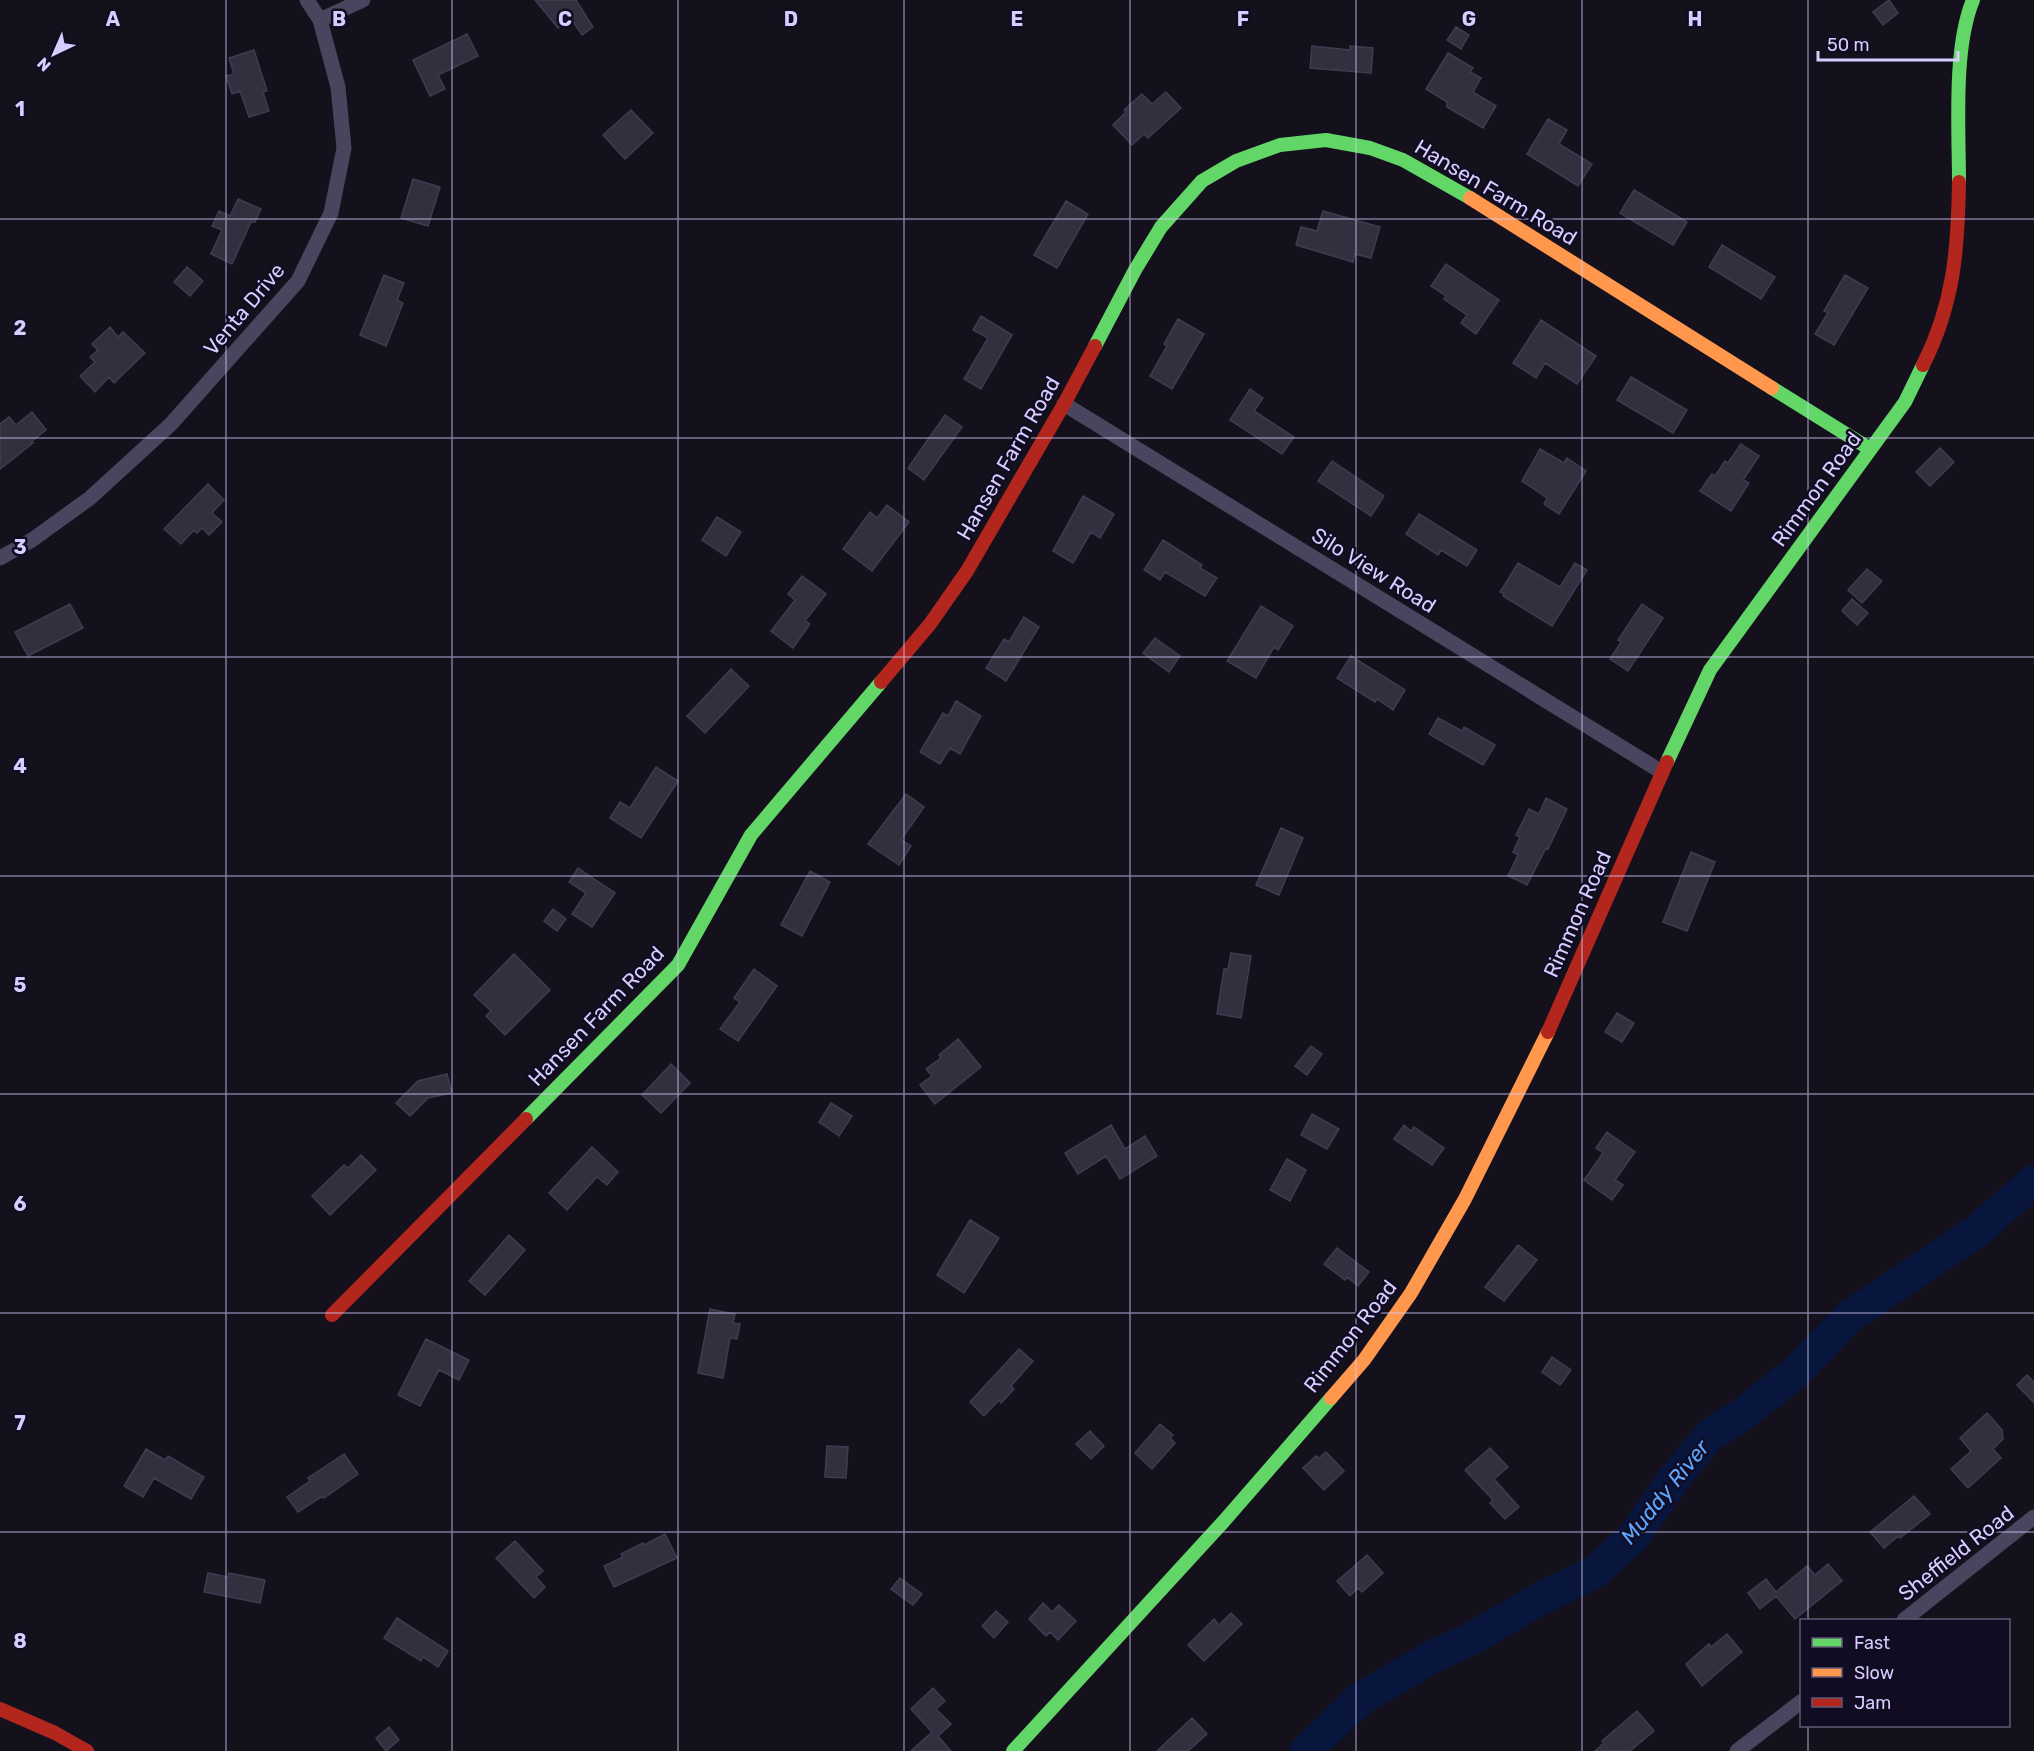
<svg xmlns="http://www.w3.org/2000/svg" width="2034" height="1751" font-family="Rubik,sans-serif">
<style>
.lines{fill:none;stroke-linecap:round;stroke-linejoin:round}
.river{stroke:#08163e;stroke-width:33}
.building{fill:#322f3f;stroke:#413b51;stroke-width:1.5}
.street{stroke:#49455e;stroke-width:15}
.fast{stroke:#63d668;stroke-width:14}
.slow{stroke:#ff974d;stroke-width:14}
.jam{stroke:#b3261e;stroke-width:14}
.grid{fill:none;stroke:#d7cdff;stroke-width:1.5;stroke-opacity:0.55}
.labels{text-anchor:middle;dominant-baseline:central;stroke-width:5;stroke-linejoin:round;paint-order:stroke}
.street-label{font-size:21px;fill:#d7cdff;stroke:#120c22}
.water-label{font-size:22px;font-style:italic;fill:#5ba6ff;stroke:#120c22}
.grid-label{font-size:20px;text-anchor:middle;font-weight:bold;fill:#d7cdff;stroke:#120c22;stroke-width:5;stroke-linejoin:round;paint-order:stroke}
</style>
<rect width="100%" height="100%" fill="#14111d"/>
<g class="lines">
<path class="river" d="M1306,1751L1360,1699L1432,1657L1471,1639L1536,1601L1595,1572L1634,1536L1675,1477L1710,1435L1743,1414L1795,1373L1850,1316L1977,1231L2034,1181"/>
</g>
<path class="building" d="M535,0H576L593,27L582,35L570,17L558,28Z
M1889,0L1898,13L1883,25L1873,12Z
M1456,27L1469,35L1461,49L1447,40Z
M467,34L478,56L438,75L445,89L430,96L413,60Z
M1312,46L1350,50V46L1373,48L1371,73L1310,68Z
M254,50L267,91L263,92L269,111L249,117L240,91L232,94L226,76L234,74L229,58Z
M1448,53L1473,68L1470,72L1481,78L1473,92L1496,106L1483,128L1447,107V102L1426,89Z
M1166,92L1181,108L1148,138L1144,134L1132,145L1113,125L1126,112L1124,110L1142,94L1152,104Z
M631,110L653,133L625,159L603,135Z
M1548,119L1567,130L1559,144L1592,164L1578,186L1527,154Z
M413,179L440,187L428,226L401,218Z
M1634,190L1687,222L1673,245L1620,213Z
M238,199L261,209L255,222H251L232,264L211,254L222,230L212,226L219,211L230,216Z
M1066,201L1088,214L1057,268L1034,255Z
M1323,211L1380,227L1371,258L1355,254L1353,262L1296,245L1301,227L1317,231Z
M1722,245L1775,277L1761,299L1709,267Z
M1446,264L1499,300L1476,334L1461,323L1467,315L1444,299L1446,296L1431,286Z
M187,267L203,281L190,296L174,282Z
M384,275L404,283L397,300L403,303L386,346L360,335Z
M1845,275L1868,288L1834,345L1815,334L1828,313L1824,311Z
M981,316L1012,335L981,389L964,379L988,338L973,330Z
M1178,319L1204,334L1172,389L1150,376L1167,346L1164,344Z
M1541,320L1596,356L1577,384L1545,363L1536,378L1513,363Z
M110,327L118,337L123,332L145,353L114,383L109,377L95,392L80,376L95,362L90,357L98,350L92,344Z
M1631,377L1687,410L1673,433L1617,400Z
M1250,389L1263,398L1254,411L1294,437L1282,454L1230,420Z
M32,412L46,430L31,442L33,443L0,469V424L9,417L16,425Z
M945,415L962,427L924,480L908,468Z
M1741,444L1759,456L1743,480L1749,483L1731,511L1700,491L1712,474L1715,476L1725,461L1728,463Z
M1940,448L1954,462L1930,486L1916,472Z
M1540,449L1564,463L1567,458L1586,471L1559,514L1544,504L1547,498L1522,481Z
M1332,461L1384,496L1371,516L1318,481Z
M208,484L224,500L212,513L222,522L209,535L202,528L197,533L194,530L181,544L164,529Z
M1083,496L1114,514L1100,538L1091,532L1073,563L1053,551Z
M887,505L909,522L872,571L843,549L870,512L877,518Z
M1419,514L1477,550L1467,566L1441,550L1438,555L1406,534Z
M717,517L741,532L726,556L702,540Z
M1163,540L1202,565L1200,568L1217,578L1205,596L1165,572L1160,580L1144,570Z
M1518,563L1560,587L1575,563L1587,570L1552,626L1503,596L1504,593L1500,592Z
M1867,569L1882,581L1862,603L1848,590Z
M802,576L826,594L805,621L810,624L793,648L771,631L795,600L788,594Z
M1852,599L1868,613L1857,625L1842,611Z
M70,604L83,628L28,656L15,632Z
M1642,604L1663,618L1628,671L1610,659L1621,642L1618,640Z
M1261,606L1293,626L1278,650L1274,647L1256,678L1227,661Z
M1024,617L1039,627L1006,681L986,668L1004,639L1009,642Z
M1155,638L1180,656L1169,672L1143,653Z
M1351,656L1405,690L1393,710L1377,699L1375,702L1337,678Z
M731,669L749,686L705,733L687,716Z
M956,701L981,716L960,754L950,748L940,764L920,752L943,713L948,716Z
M1438,718L1462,731L1464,727L1495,745L1483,765L1429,734Z
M656,767L678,781L641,838L610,818L620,802L630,808Z
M906,794L924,807L901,840L911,846L899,865L868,844Z
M1546,798L1567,809L1548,849L1546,848L1527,885L1508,876L1518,855L1513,852L1520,837L1516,835L1529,809L1539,814Z
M1281,828L1303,838L1279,895L1256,885Z
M1691,852L1715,862L1687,931L1663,922Z
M578,868L615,893L592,927L572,914L586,893L569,882Z
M810,871L830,882L802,936L781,925Z
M553,909L566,919L557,931L544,921Z
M1231,953L1251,956L1241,1018L1217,1014L1224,969H1228Z
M514,954L550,990L505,1035L486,1016L491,1011L474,995Z
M754,969L777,986L738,1041L720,1029L740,1002L734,998Z
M1617,1013L1634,1023L1622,1042L1605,1032Z
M958,1039L981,1067L935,1104L920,1085L932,1076L926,1069L941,1058L939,1055Z
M1311,1046L1322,1054L1307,1075L1295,1066Z
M671,1064L690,1083L661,1113L642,1095Z
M447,1074L452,1093L428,1098L410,1116L396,1103L418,1081Z
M831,1103L852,1116L839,1136L819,1122Z
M1312,1114L1339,1129L1327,1149L1301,1135Z
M1111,1125L1125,1149L1145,1136L1157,1156L1120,1179L1106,1156L1078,1174L1065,1153Z
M1404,1125L1411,1131L1414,1127L1444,1148L1432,1165L1394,1139Z
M1607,1132L1635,1152L1615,1180L1623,1185L1612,1200L1584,1180L1603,1153L1596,1148Z
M592,1147L618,1172L607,1185L597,1177L567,1210L549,1193Z
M361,1155L376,1170L330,1215L312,1196L344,1165L348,1168Z
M1287,1159L1306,1170L1290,1201L1270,1190Z
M970,1220L999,1238L964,1293L937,1275Z
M509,1235L525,1250L485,1295L469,1281Z
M1518,1245L1537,1260L1504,1301L1485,1287Z
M1337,1248L1369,1272L1358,1286L1347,1277L1345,1280L1324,1264Z
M710,1309L735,1314L733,1323L740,1324L737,1339L730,1338L723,1378L698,1373Z
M426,1339L469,1360L459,1380L439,1370L420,1406L398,1395Z
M1019,1349L1033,1361L1011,1386L1014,1389L1001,1403L999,1400L984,1416L970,1402Z
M1552,1357L1571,1370L1560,1385L1542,1372Z
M2027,1375L2034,1382V1403L2017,1385Z
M1987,1413L2002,1430L2003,1439L1993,1449L2001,1458L1968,1488L1951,1469L1971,1451L1960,1438Z
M1160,1424L1173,1435L1170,1438L1175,1443L1152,1469L1135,1453Z
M1090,1431L1104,1446L1091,1459L1076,1444Z
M827,1446L848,1447L846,1478L825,1477Z
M1490,1448L1508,1467L1494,1479L1519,1507L1505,1519L1490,1503L1493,1500L1465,1470Z
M146,1449L165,1460L168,1456L204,1477L191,1499L154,1478L143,1497L124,1486Z
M1326,1452L1344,1471L1324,1490L1303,1468L1316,1456L1319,1458Z
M344,1454L358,1474L324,1498L321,1497L298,1512L287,1497L310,1481L308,1478Z
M1914,1496L1930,1514L1900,1538L1897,1537L1884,1548L1870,1532Z
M665,1534L677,1558L614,1587L604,1566L623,1557L621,1554L643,1543L644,1545Z
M515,1541L543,1571L536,1577L545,1587L534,1598L496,1558Z
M1367,1555L1383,1573L1362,1592L1358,1588L1350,1596L1337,1581Z
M1828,1564L1842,1581L1795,1619L1776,1596L1760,1609L1748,1593L1766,1579L1776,1592L1807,1566L1815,1575Z
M208,1573L228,1577L229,1573L265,1580L260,1603L204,1592Z
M900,1578L922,1594L913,1605L891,1589Z
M1043,1603L1052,1612L1059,1605L1076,1621L1058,1640L1050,1632L1046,1636L1029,1619Z
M996,1611L1008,1622L994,1638L982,1626Z
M1231,1613L1242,1624L1204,1661L1188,1645L1214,1619L1219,1625Z
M397,1618L448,1651L438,1667L423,1657L421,1661L384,1638Z
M1727,1634L1742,1652L1702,1686L1686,1664L1709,1644L1711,1647Z
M933,1688L945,1701L936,1709L951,1724L938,1736L951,1751H911L932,1732L911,1709Z
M1637,1711L1654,1731L1630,1751H1595L1604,1743L1602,1741Z
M1192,1718L1207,1734L1188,1751H1157Z
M389,1727L399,1740L386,1751L376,1738Z"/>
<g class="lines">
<path class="street" d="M320,20L363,0
M1064,404L1662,772
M0,558L32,540L90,498L171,424L298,281L331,213L344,148L338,87L320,20L307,0
M1904,1620L2034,1517
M1737,1751L1802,1701"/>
<path class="fast" d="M1959,182C1959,129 1953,48 1973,0
M1095,346L1135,270L1161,227L1202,181L1236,161L1280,145L1326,140L1370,148L1403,160L1470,198
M1772,388L1870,449
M1667,762L1710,670L1905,402L1923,365
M526,1119L678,965L751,835L881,682
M1013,1751L1224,1521L1331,1398"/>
<path class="slow" d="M1470,198L1772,388
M1331,1398L1364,1360L1411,1293L1465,1199L1548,1032"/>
<path class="jam" d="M1923,365C1954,304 1958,249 1959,182
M881,682L930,624L967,571L1064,404L1095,346
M1548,1032L1667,762
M332,1315L526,1119
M0,1709L55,1733L87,1751"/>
</g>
<path class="grid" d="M226,0V1751M452,0V1751M678,0V1751M904,0V1751M1130,0V1751M1356,0V1751M1582,0V1751M1808,0V1620M0,219H2034M0,438H2034M0,657H2034M0,876H2034M0,1094H2034M0,1313H2034M0,1532H2034M1808,1726V1751"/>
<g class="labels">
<g class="street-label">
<text transform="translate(1496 192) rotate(31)">Hansen Farm Road</text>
<text transform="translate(244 309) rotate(-50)">Venta Drive</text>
<text transform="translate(1008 458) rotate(-60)">Hansen Farm Road</text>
<text transform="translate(1816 489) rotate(-54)">Rimmon Road</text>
<text transform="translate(1374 570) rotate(32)">Silo View Road</text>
<text transform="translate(1577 914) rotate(-66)">Rimmon Road</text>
<text transform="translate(596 1016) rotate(-46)">Hansen Farm Road</text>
<text transform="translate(1350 1336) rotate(-52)">Rimmon Road</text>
<text transform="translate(1956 1553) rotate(-38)">Sheffield Road</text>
</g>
<g class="water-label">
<text transform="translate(1665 1492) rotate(-51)">Muddy River</text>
</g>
</g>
<g class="grid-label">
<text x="113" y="26">A</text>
<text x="339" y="26">B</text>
<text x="565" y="26">C</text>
<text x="791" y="26">D</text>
<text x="1017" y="26">E</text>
<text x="1243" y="26">F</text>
<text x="1469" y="26">G</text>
<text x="1695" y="26">H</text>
<text x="20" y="116">1</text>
<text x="20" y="335">2</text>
<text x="20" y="554">3</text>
<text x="20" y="773">4</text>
<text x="20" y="992">5</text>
<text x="20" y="1211">6</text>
<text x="20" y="1430">7</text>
<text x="20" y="1648">8</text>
</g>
<rect x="1800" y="1619" width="210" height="108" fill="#120c22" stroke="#61597a" stroke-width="1.5"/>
<rect x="1812" y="1638" width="30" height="9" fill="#63d668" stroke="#61597a" stroke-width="1.5"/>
<text x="1854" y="1649" font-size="18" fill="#d7cdff">Fast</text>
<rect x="1812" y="1668" width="30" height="9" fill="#ff974d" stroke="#61597a" stroke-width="1.5"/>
<text x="1854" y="1679" font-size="18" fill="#d7cdff">Slow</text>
<rect x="1812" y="1698" width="30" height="9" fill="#b3261e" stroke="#61597a" stroke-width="1.5"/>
<text x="1854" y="1709" font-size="18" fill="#d7cdff">Jam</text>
<g transform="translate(54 54) rotate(224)" stroke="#120c22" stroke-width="4.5" paint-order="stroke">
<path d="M0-4.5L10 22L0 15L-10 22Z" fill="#d7cdff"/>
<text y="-9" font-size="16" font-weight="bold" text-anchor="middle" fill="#d7cdff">N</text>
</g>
<path d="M1818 51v9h140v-9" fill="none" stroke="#d7cdff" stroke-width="3"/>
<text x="1827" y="51" font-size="18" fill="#d7cdff" stroke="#120c22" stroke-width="4.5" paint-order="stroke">50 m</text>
</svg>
